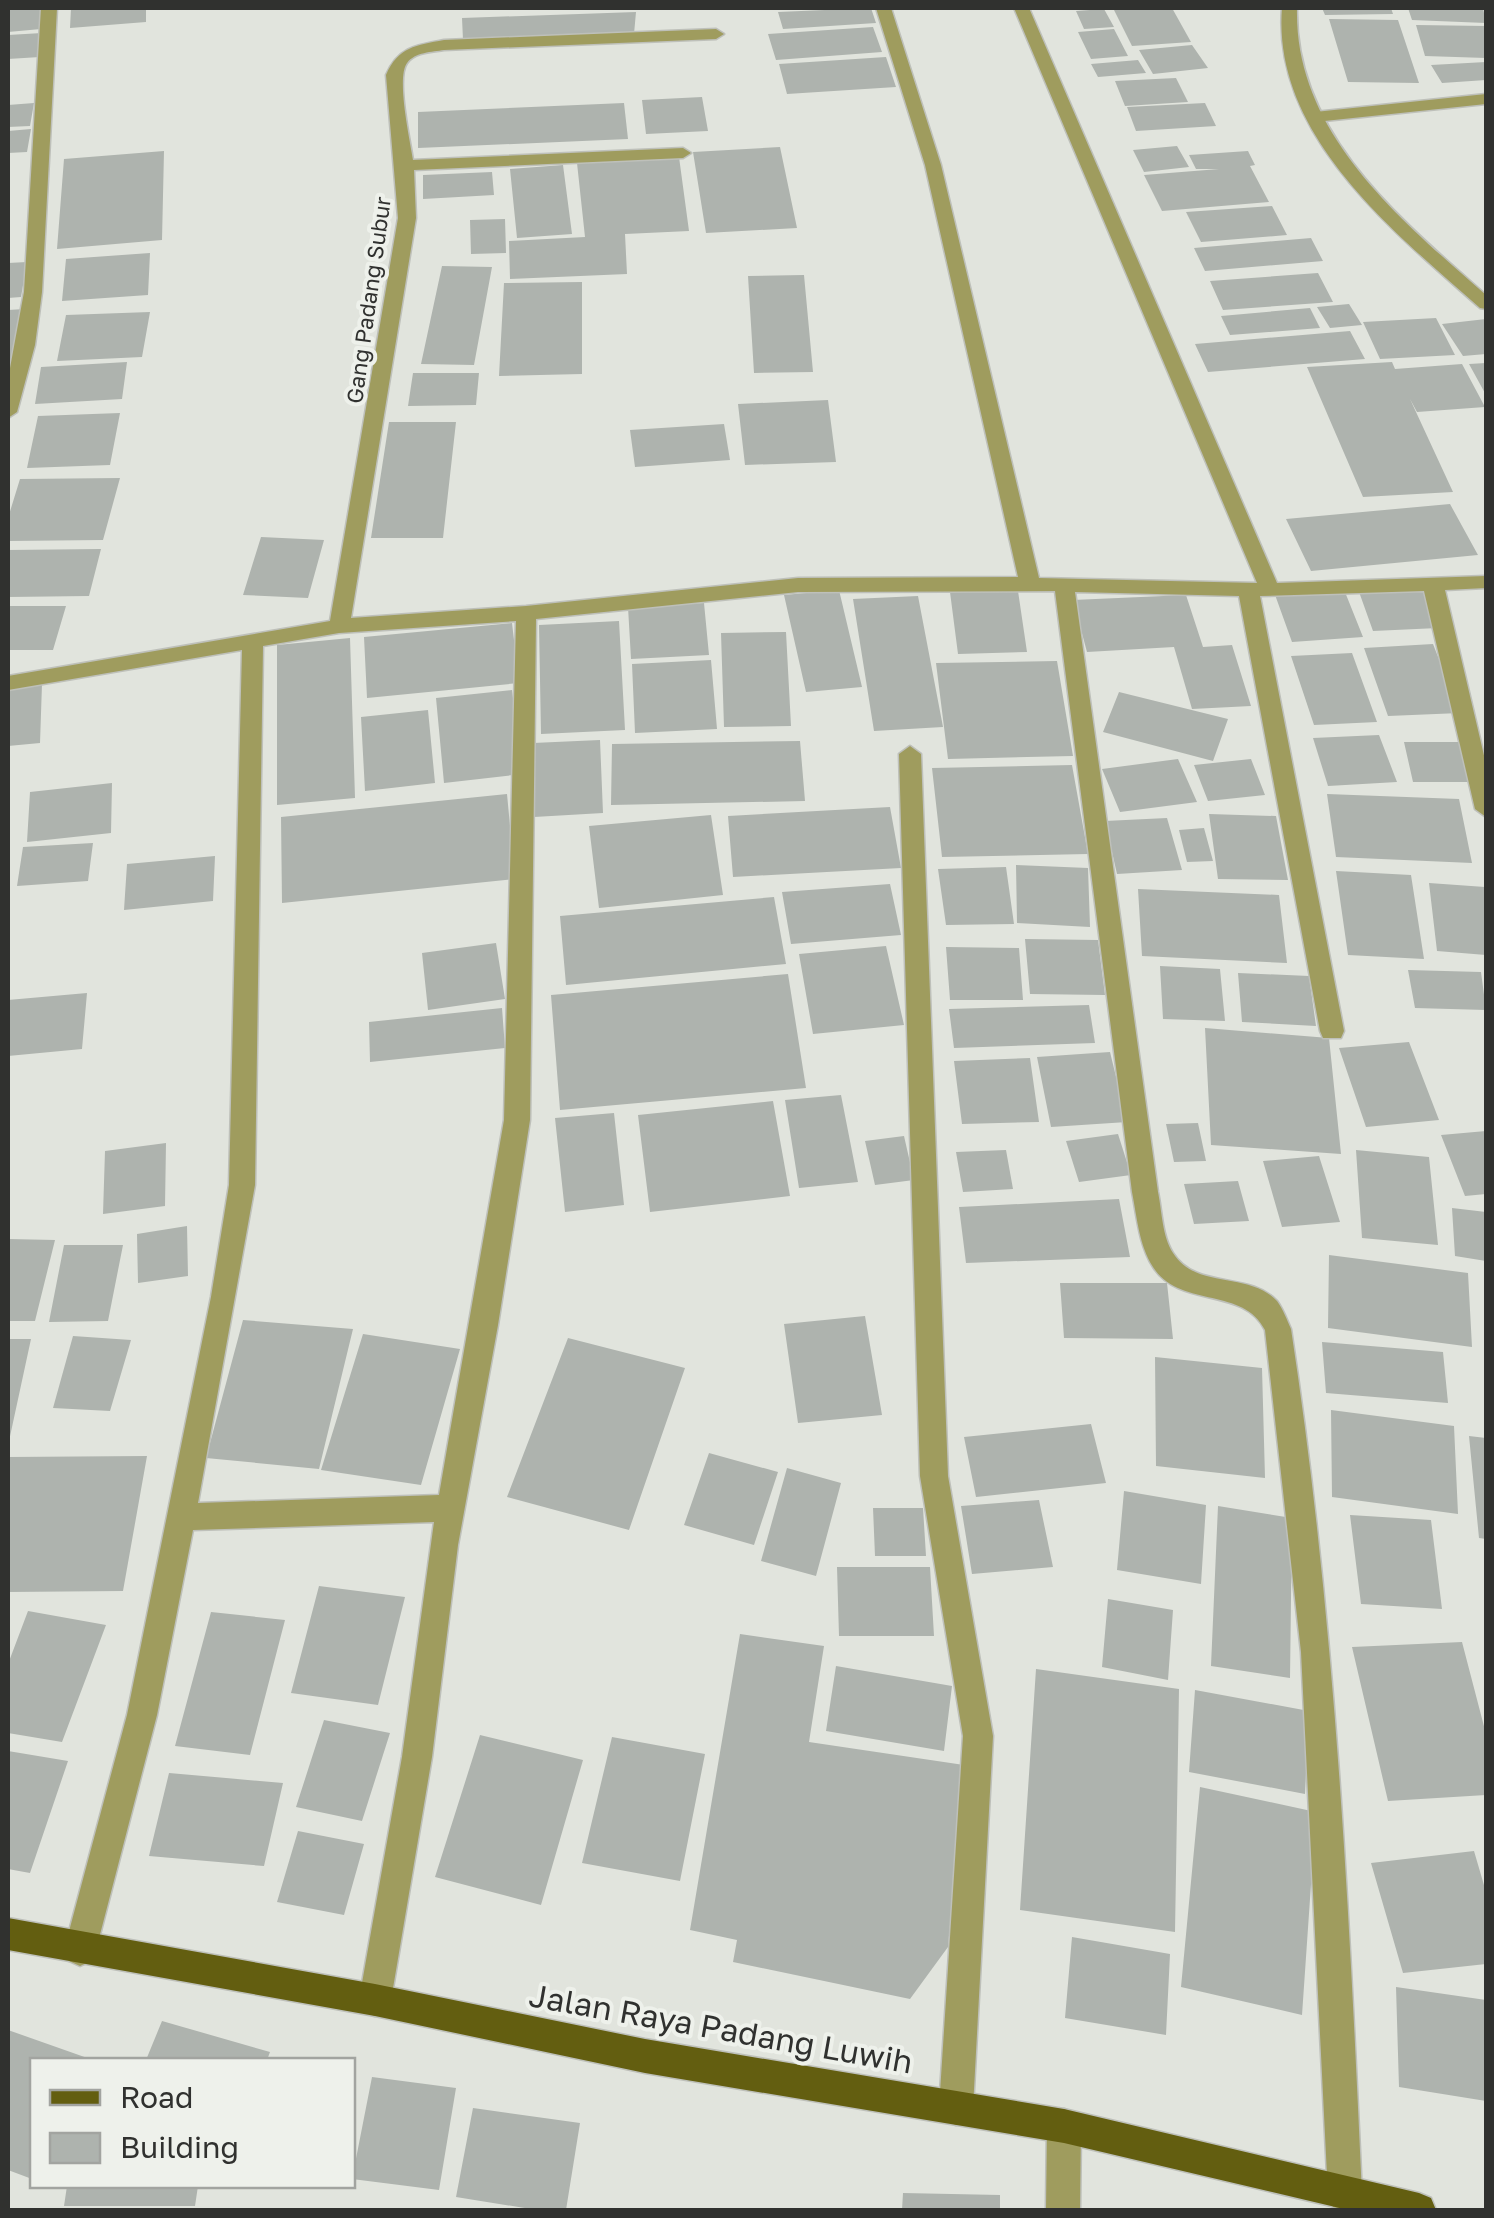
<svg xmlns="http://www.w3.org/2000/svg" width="1494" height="2218" font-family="'Golos Text',sans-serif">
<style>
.building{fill:#aeb3ae}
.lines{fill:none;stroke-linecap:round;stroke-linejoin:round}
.minor-casing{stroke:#bec0ba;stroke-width:3}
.tertiary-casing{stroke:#bec0ba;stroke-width:3}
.primary-casing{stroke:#bec0ba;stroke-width:3}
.minor{fill:#9f9c5e;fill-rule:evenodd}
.tertiary{fill:#9f9c5e;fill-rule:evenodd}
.primary{fill:#635e10;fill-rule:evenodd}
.labels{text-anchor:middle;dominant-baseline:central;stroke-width:8;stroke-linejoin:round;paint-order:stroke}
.far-street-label{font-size:22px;fill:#30312f;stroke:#eef1eb}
.near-street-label{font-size:32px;fill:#30312f;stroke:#eef1eb}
</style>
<rect width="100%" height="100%" fill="#e1e4dd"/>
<path class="building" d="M43,8L41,29L8,32V9Z
M71,8H146V22L70,28Z
M871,8L876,23L783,29L778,12Z
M1113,8H1172L1191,42L1132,46Z
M1322,8H1391L1393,14L1325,15Z
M1408,8H1483L1486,23L1412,20Z
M1104,9L1114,27L1084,29L1076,11Z
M636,12L634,34L463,40L462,18Z
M1329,19L1398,20L1419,83L1348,82Z
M1416,25L1486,26V58L1425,56Z
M873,27L882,52L776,60L768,34Z
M1114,29L1128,56L1091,59L1078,32Z
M42,33L40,57L8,59V35Z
M1192,45L1208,68L1153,74L1139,50Z
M886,57L896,87L787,94L779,64Z
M1138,60L1146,73L1098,77L1091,64Z
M1486,62V80L1442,83L1431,65Z
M1176,78L1188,102L1125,106L1115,81Z
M702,97L708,131L646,134L642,100Z
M34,103L30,126L8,127V105Z
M624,103L628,139L418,148V112Z
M1205,103L1216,126L1136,131L1127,107Z
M31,129L27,152L8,153V131Z
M1177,146L1189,167L1144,172L1133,150Z
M780,147L797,228L706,233L693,152Z
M164,151L162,240L57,249L64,159Z
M1248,151L1255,165L1250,166L1269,202L1162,211L1144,175L1219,169H1196L1189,155Z
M679,157L689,231L625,234L627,274L510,279L509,241L585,237L577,163Z
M563,165L572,234L517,238L510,169Z
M492,172L494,195L423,199V175Z
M1272,206L1287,235L1201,242L1186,212Z
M505,219L506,253L471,254L470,220Z
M1311,238L1323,261L1205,271L1194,248Z
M150,253L148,295L62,301L66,259Z
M27,262L21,297L8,298V263Z
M442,266L492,267L474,365L421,364Z
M1318,273L1333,302L1223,310L1210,281Z
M804,275L813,372L754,373L748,276Z
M582,282V374L499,376L504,283Z
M1349,304L1362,325L1330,328L1317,307Z
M1310,308L1320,328L1230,335L1221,316Z
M25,309L15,361L8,362V310Z
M150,312L142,357L57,361L66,315Z
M1436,318L1455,355L1380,359L1363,322Z
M1486,319V354L1463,356L1442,324Z
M1350,331L1365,359L1208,372L1195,344Z
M127,362L122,399L35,404L41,367Z
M1392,362L1395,369L1462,364L1485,407L1417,412L1410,399L1453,492L1363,497L1307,367Z
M1486,363V395L1469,364Z
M413,373H479L476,405L408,406Z
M828,400L836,462L745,465L738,404Z
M120,413L110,465L27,468L38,416Z
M389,422H456L443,538H371Z
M724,424L730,460L635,467L630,430Z
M120,478L103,540L8,541V518L20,479Z
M1450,504L1478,555L1311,571L1286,519Z
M261,537L324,540L308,598L243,595Z
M101,549L89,596L8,597V550Z
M1421,586L1438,628L1373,631L1358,589Z
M1343,587L1363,637L1292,642L1274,592Z
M839,590L862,687L806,692L784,595Z
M1018,591L1027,652L958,654L950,592Z
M1186,595L1203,647L1232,645L1251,706L1192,709L1174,647L1087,652L1073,600Z
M918,596L943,727L874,731L853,599Z
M704,603L709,655L631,659L628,607Z
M8,606H66L53,650H8Z
M619,621L625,730L541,734L539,625Z
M512,623L519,683L367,698L364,637Z
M786,632L791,726L724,727L721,633Z
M350,638L355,798L277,805V645Z
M1433,644L1460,713L1388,716L1364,648Z
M1352,653L1377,722L1314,725L1291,656Z
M711,660L717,729L635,733L632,664Z
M1057,661L1073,756L948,759L936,663Z
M42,684L40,743L8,746V688Z
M512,690L522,774L444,783L436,698Z
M1119,692L1228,719L1213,761L1103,732Z
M428,710L435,783L365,791L361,717Z
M1379,735L1397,782L1328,786L1313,738Z
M600,740L603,813L534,817L533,743Z
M800,741L805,801L611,805L612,744Z
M1404,742H1459L1470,782H1413Z
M1178,759L1197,802L1120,812L1102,769Z
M1251,759L1265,795L1208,801L1194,765Z
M1072,765L1088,854L942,857L932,768Z
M112,783L111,833L27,842L30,792Z
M507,794L515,879L282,903L281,817Z
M1327,794L1459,799L1472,863L1336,857Z
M890,807L901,868L733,877L728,816Z
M1209,814L1276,816L1288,880L1218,879Z
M711,815L723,895L599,908L589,826Z
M1167,818L1182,870L1117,874L1105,821Z
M1204,828L1213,861L1187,862L1179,830Z
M93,843L88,881L17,886L23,847Z
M215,856L213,901L124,910L127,864Z
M1016,865L1088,868L1090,927L1017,923Z
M1006,867L1014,924L946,925L938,869Z
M1336,871L1411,875L1424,959L1348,955Z
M1429,883L1485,887L1486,955L1437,951Z
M890,884L901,935L791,944L782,892Z
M1138,889L1279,895L1287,963L1142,956Z
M774,897L786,964L566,985L560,916Z
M1025,939L1098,940L1105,995L1030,994Z
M496,943L505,999L428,1010L422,953Z
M886,946L904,1025L813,1034L799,954Z
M946,947L1019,948L1023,1000H950Z
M1160,966L1220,969L1225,1021L1163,1019Z
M1408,970L1481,972L1486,1010L1415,1008Z
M1238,973L1309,976L1316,1026L1242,1022Z
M788,974L806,1088L560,1110L551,995Z
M87,993L82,1049L8,1056V1000Z
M1089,1005L1095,1043L954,1048L949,1009Z
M502,1008L505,1048L370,1062L369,1022Z
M1205,1028L1329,1038L1341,1154L1211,1145Z
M1409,1042L1439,1120L1366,1127L1339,1048Z
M1110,1052L1127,1122L1051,1127L1037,1057Z
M1030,1058L1039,1122L962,1124L954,1061Z
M841,1095L858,1182L799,1188L785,1100Z
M773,1101L790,1196L650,1212L638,1115Z
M614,1113L624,1205L565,1212L555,1118Z
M1198,1123L1206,1161L1174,1162L1166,1124Z
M1486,1131V1194L1465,1196L1441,1135Z
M1118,1134L1131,1175L1079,1182L1066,1141Z
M904,1136L914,1180L875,1185L865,1141Z
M166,1143L165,1206L103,1214L105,1151Z
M1006,1150L1013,1189L963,1192L956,1152Z
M1356,1150L1429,1157L1438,1245L1362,1238Z
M1319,1156L1340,1222L1282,1227L1263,1161Z
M1238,1181L1249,1221L1194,1224L1184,1184Z
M1119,1199L1130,1257L966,1263L959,1207Z
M1452,1208L1486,1212V1261L1455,1256Z
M187,1226L188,1276L138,1283L137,1234Z
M8,1239L55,1240L35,1321H8Z
M64,1245H123L108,1321L49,1322Z
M1329,1255L1468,1273L1472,1347L1328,1328Z
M1060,1283H1167L1173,1339L1064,1338Z
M865,1316L882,1415L798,1423L784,1324Z
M243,1320L353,1329L319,1469L206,1458Z
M363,1334L460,1349L421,1485L321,1470Z
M73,1336L131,1340L110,1411L53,1408Z
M568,1338L685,1368L629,1530L507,1497Z
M8,1339H31L9,1441H8Z
M1322,1342L1443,1352L1448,1403L1326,1393Z
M1155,1357L1262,1368L1265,1478L1156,1466Z
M1331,1410L1454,1426L1458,1514L1332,1497Z
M1091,1424L1106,1483L976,1497L964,1437Z
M1469,1436L1486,1438V1539L1479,1538Z
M709,1453L778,1472L754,1545L684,1525Z
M147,1456L123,1591L8,1592V1457Z
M787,1468L841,1483L816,1576L761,1561Z
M1124,1491L1206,1505L1201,1584L1117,1570Z
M1039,1500L1053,1567L972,1574L961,1506Z
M1218,1506L1292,1518L1290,1678L1211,1666Z
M873,1508H923L926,1556H875Z
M1350,1515L1431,1520L1442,1609L1361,1604Z
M837,1567H930L934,1636H839Z
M319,1586L405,1597L378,1705L291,1693Z
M1108,1599L1173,1610L1168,1680L1102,1667Z
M28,1611L106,1625L62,1742L8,1733V1664Z
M211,1612L285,1620L250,1755L175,1746Z
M740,1634L824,1646L809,1742L964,1765L948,1947L910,1999L733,1962L737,1940L690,1930Z
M1462,1642L1486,1734V1795L1388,1801L1352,1647Z
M836,1666L952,1686L944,1751L826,1731Z
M1036,1669L1179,1689L1175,1932L1020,1910Z
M1195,1690L1309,1711L1305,1794L1189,1772Z
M324,1720L390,1733L362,1821L296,1807Z
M480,1735L583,1760L541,1905L435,1877Z
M612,1737L705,1754L680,1881L582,1863Z
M8,1751L68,1761L30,1873L8,1869Z
M169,1773L283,1783L264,1866L149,1856Z
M1200,1787L1316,1812L1302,2015L1181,1987Z
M298,1831L364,1844L344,1915L277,1902Z
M1474,1851L1486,1892V1964L1403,1973L1371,1863Z
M1072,1937L1170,1954L1166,2035L1065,2018Z
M1396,1987L1486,2000V2101L1399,2087Z
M162,2021L270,2052L267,2060H146Z
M8,2030L93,2060H32V2179L8,2170Z
M372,2077L456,2088L439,2190L352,2179Z
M473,2108L580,2123L566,2210H537L456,2197Z
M67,2186H198L195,2206H64Z
M903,2193L1000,2195V2210H902Z"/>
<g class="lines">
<defs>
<path id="minor" d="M41,8H57L42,292L35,345L17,412L8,418V379L24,292Z
M876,8H891L941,165L1039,578L1257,583L1014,8H1029L1277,583L1486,576V588L1445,590L1486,764V817L1475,809L1424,591L1260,596L1344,1031L1341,1038H1323L1320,1031L1239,596L1075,592L1158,1192C1162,1211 1162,1236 1173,1253C1196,1290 1249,1271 1277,1301C1283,1309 1287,1320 1291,1329C1335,1616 1349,1905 1362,2195L1357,2207L1349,2210L1333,2207L1328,2195L1301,1652L1265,1330C1243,1286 1180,1309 1153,1267C1139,1245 1137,1217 1132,1192L1055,591L798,592L536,619L530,1120L498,1325L458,1545L432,1757L391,2000L387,2012L375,2016L363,2012L359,2000L402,1757L434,1522L193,1530L157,1715L96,1950L91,1961L80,1966L69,1961L64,1950L127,1715L211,1297L229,1185L242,650L8,690V676L330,621L398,218L386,75C398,47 416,45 444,40L716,29L724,34L716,39L444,50C432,52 415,52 407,63C396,78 410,140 413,160L683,148L691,153L683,158L414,170L416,218L351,618L526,606L798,578L1018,577L925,165ZM516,621L504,1120L439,1495L198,1503L255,1185L263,646L339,633Z
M1486,94V104L1315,122L1307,117L1315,112Z
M910,746L921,754L948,1476L993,1736L973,2108L968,2120L956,2125L944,2120L939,2108L963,1736L920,1476L899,754Z
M1064,2109L1076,2114L1081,2126L1080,2210H1046L1047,2126L1052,2114Z"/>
<path id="tertiary" d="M1282,8H1297C1294,133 1400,219 1486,295V309L1480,308C1393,231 1272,135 1282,8Z"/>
<path id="primary" d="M8,1918L375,1984L645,2039L1064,2109L1419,2193L1431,2198L1436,2210H1348L1064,2143L645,2073L375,2016L8,1950Z"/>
</defs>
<use href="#minor" class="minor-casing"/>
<use href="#tertiary" class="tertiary-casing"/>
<use href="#primary" class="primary-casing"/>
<use href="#minor" class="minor"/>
<use href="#tertiary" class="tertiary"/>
<use href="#primary" class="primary"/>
</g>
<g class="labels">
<g class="far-street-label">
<text transform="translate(368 300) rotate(-82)">Gang Padang Subur</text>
</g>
<g class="near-street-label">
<text transform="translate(721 2028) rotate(10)">Jalan Raya Padang Luwih</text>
</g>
</g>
<rect width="1494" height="2218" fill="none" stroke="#30312f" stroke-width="20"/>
<rect x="30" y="2058" width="325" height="130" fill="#eef1eb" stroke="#a2a4a0" stroke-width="2.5"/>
<rect x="50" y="2090" width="50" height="15" fill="#635e10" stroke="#a2a4a0" stroke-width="2.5"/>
<text x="120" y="2108" font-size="30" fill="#30312f">Road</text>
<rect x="50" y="2133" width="50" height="30" fill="#aeb3ae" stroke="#a2a4a0" stroke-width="2.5"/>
<text x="120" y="2158" font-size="30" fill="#30312f">Building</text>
</svg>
